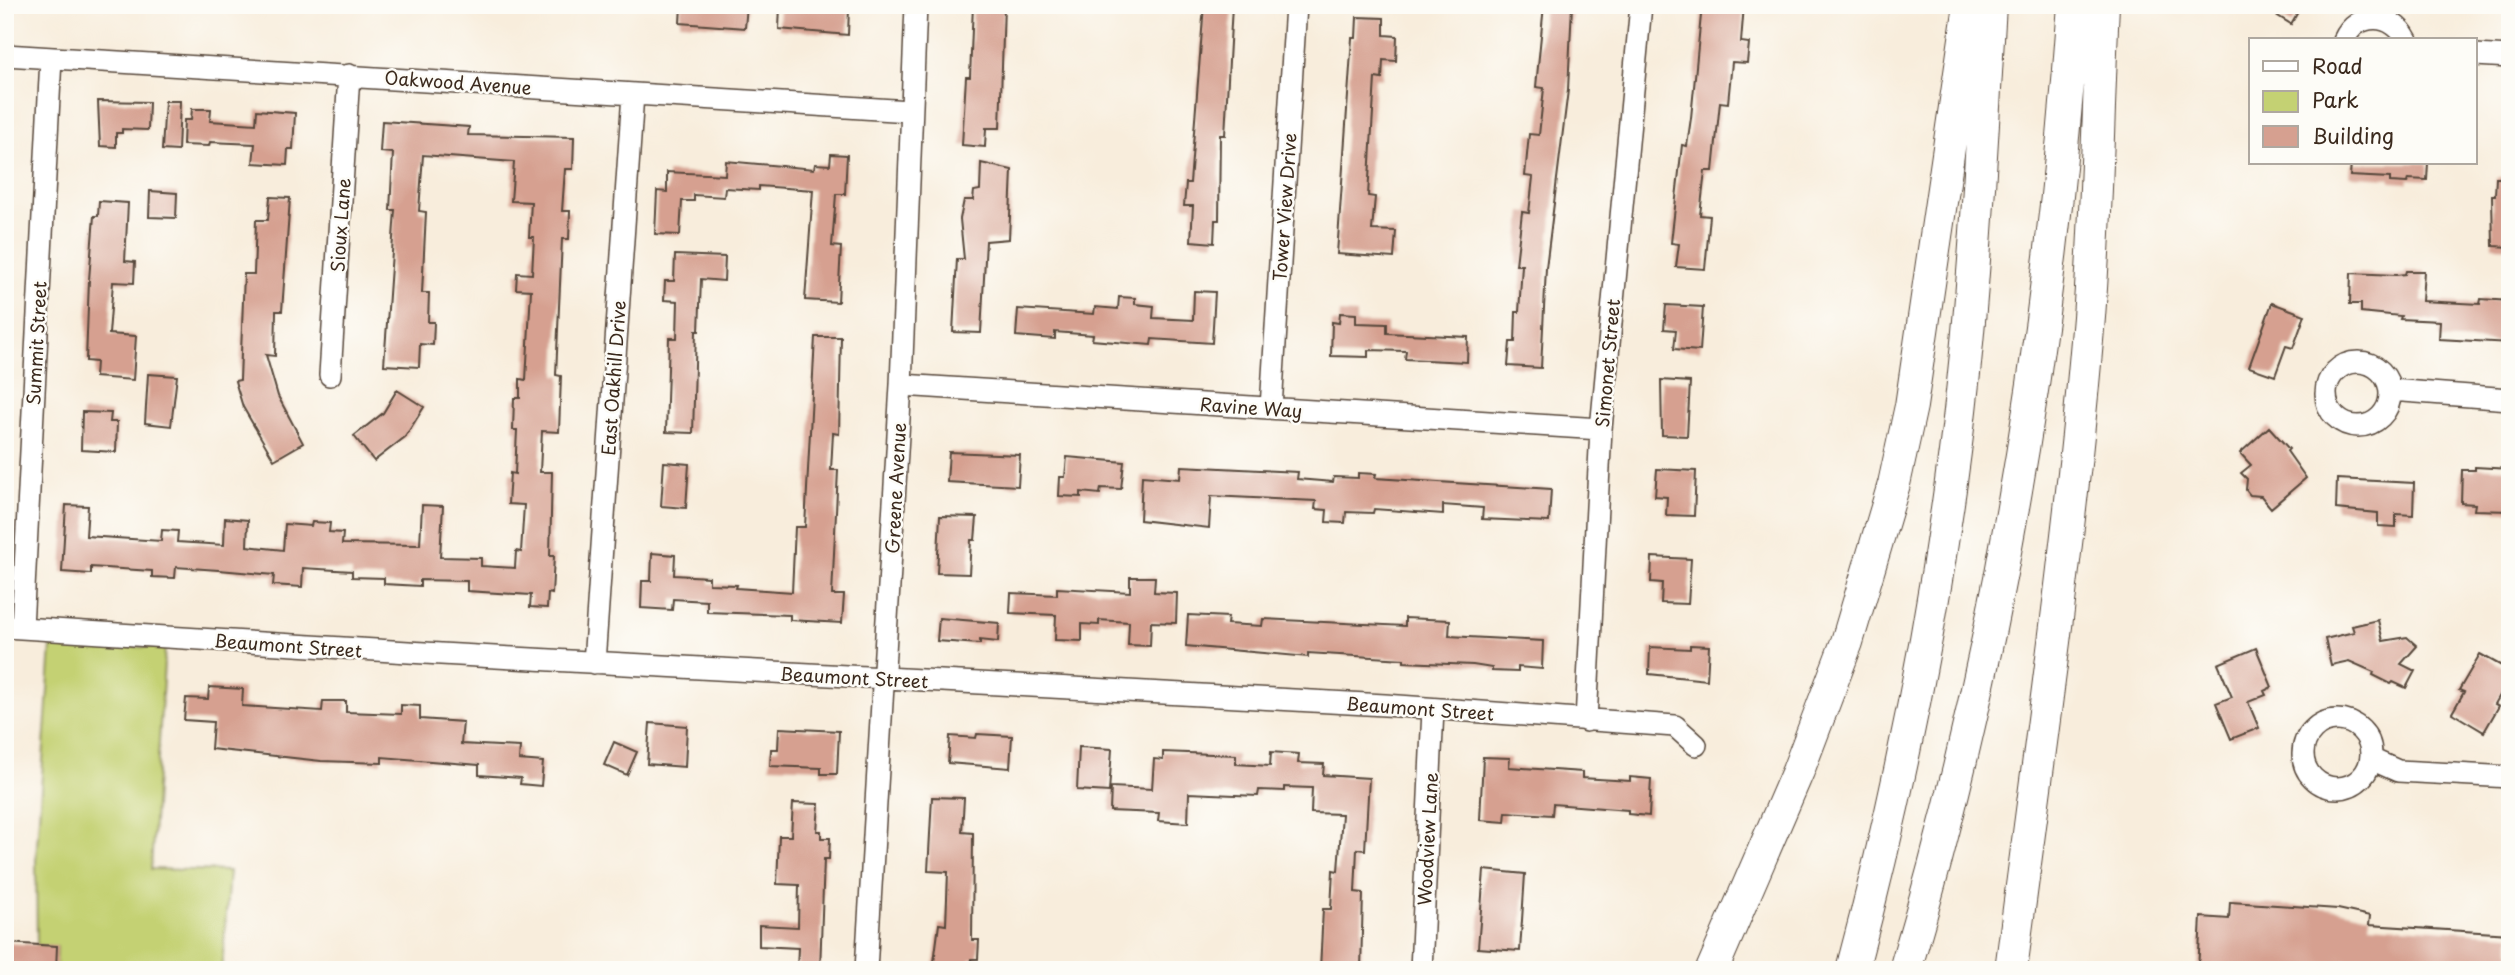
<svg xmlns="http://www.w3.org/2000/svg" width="2515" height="975" font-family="'Playpen Sans',sans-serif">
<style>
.green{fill:#c4d173;stroke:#807e48;stroke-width:2}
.building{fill:#d6a090}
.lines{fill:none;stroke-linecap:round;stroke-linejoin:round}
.minor-casing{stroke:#57473a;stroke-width:24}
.highway-casing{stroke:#57473a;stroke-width:34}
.minor{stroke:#fff;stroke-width:21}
.highway{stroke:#fff;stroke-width:32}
.labels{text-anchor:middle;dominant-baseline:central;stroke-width:5;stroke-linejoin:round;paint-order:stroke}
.street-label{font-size:18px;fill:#3b2a1e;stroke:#fdfcf7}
</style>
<rect width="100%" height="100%" fill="#fdfcf7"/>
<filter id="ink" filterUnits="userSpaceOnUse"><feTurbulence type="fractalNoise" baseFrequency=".0143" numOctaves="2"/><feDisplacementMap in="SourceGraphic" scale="14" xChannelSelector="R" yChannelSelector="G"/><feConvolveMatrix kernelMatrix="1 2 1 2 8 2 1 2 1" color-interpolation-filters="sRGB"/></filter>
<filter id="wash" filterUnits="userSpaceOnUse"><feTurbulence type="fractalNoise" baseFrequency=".00686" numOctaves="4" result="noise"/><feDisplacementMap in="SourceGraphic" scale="28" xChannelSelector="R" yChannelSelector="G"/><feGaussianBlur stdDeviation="1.57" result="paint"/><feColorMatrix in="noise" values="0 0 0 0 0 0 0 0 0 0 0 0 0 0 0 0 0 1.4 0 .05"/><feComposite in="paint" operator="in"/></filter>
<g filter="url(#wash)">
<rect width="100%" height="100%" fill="#f8eddc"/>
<path class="green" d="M51,647H165L151,869L229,871L222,970H56L57,947L37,945L36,860Z"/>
<g id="blocks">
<path class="building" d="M681,5H747L745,28L680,23Z
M780,5L849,8L848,35L779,29Z
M973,5H1004L1000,128H986L985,147L962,145L966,77H970Z
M1204,5H1232L1225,135H1220L1219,220H1215L1214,243L1191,241L1193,206H1184L1186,183H1190Z
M1544,5H1572L1568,90L1546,268L1541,368L1508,366L1510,342H1515L1516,312H1519L1522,265H1516L1522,212L1529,213L1533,177L1525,176L1529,134L1539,135L1544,88L1536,87Z
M1702,5H1744L1741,42L1749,43L1747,63L1732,62L1728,103L1720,102L1713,171H1705L1700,215L1710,216L1705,269L1676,267L1679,244L1671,243L1682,145L1687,146L1691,118Z
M2260,5H2302L2291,24Z
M1357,17L1384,18V35L1397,36L1396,61L1383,60L1382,79L1375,78L1368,196L1375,197L1372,230L1396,231L1394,258L1337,254L1352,38H1356Z
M98,101L149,102L148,130L122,129V133H116V147L100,146Z
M165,101H180L178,151L162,150Z
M192,109H211L210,121L256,124L257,110L295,113L293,149H288L287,165L253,163L255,144L210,142L209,146L183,145L184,120H191Z
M382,121L469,127L468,135L574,137L573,169H565L562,211H570L569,239H562L556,375L561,376L559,432L542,431L540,472H552L550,556H554L552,594L548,593L547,608L530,607L531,595L467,591V581L420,580V586L384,584V578L352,577V571L303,568L302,587L273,585L274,575L219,570L176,567L175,578L152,577V571L91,567V574L62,572L66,505L88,506L86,536L161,541L162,530L178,531L177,542L224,545L225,518L248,520L247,546L283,550L285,524L311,526L312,522L330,523L329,532L343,533L342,544L420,545L422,505L443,506L440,557L481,558V566L515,568L516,551L521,552L524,505L508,504L510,473L515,474L517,430H513L514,398H520V379L526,380L531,290L516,289L517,273L532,274L534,237H529L531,202L511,201L514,162L423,155L419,211L426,212L422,293H429L428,322H434L433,345L420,344L419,367L384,365L395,210H390L393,153L380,152Z
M831,154L847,155L845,194H836L832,246L841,247L838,302L805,300L813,190L759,186V190L725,188L724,197L694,195V201H682L680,235L655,234L657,191L667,192V172L725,175L726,161L814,169L815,164L830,165Z
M981,163L1012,170L1009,239L986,241L981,333L953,332L957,259H964L960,219L964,200H973L974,191L980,190Z
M2351,163H2428L2427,180L2408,179L2407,183L2390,182V178L2350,176Z
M2496,178H2510V247L2493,246L2492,195H2495Z
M150,191L177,193L176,218L149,217Z
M270,197L290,198L282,311H276L275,356L266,355L278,396L303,443L274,460L243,407L235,381L240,380L244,274H254L256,220H268Z
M99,201L128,203L125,261L135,262L134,283L113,282L109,334L136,336L133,380L95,377L96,362L86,361L89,280L94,216H98Z
M675,255L725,257L724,281L701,279L699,331H696L693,433L666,432L669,338H677L678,301L664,300L665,281H674Z
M2406,271H2424L2422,301L2480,304L2481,299L2510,301V343L2439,339L2440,321L2400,319L2401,316L2361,312V304H2350L2351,273L2396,275L2405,274Z
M1194,291L1215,292L1212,343L1152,339L1151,345L1092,340L1093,335L1055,332V339L1016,336L1018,309L1094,314L1095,307L1118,309L1119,297L1135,298V304L1154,306L1153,318L1193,320Z
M2272,303L2305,315L2293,348L2286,346L2275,376L2249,367Z
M1666,305L1703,307L1700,351L1674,349L1676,330L1664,329Z
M1340,313L1356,314V323L1387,324V333L1468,337L1467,362L1405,359L1406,351L1368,350V357L1331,356L1332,322L1339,323Z
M815,337H841L839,434L833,433L831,470H838L832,595H844L842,623L790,620V615L707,612V601L673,599L672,610L641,608L642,581H651L652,553L675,555L674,575L709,577V584L737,585L736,588L792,592L795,527H805Z
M148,374L177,376L171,426L145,423Z
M1661,380L1690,382L1687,436L1662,435Z
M397,390L424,407L405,437L374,461L354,436L383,413Z
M82,412L111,413L110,422H117L116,452L81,450Z
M2269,427L2289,449L2287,451L2306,478L2271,508L2261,496L2250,495L2246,490L2247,479L2241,473L2251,465L2240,453Z
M949,452L1020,455L1018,486L947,482Z
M1067,457L1124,462L1121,489L1101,488L1100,494L1081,492V497L1059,496L1060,477H1065Z
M664,462L689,464L686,508L661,506Z
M1181,466L1298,472L1297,479L1333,482L1334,477L1358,478V473L1376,474L1375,478L1551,489L1549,522L1482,519L1483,508L1443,505V514L1374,509L1373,513L1346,512L1345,523L1326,522L1327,510L1315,509L1316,501L1211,496L1209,528L1140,520L1142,476L1180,479Z
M2475,467L2510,469V511L2474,510L2475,504L2461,503L2462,470H2475Z
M1657,469L1696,471L1694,516L1666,515L1667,497L1655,496Z
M2337,479L2414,483L2413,515L2396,514V527L2378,526V513L2336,509Z
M940,516L977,517L975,540H971L969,574L937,573Z
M1652,557L1691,559L1688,604L1661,603L1662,583L1651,582Z
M1130,577H1155L1154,592L1177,593L1176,623L1151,622L1150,646L1128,645L1129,622L1099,620V625L1082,624V641L1055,640L1056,615L1010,613L1011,593L1057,595V588L1130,592Z
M1188,615L1228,617L1227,624L1262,626L1263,619L1405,626V618L1450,620L1449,636L1543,641L1542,669L1518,667V672L1492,671V668L1473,665L1404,662V659L1308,653V657L1186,646Z
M939,618L999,623L998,642L980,640V644L937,641Z
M2378,620L2383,641L2407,637L2417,646L2401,664L2415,671L2406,688L2393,682L2391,684L2373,675L2374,672L2349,661L2331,665L2325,639L2354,632L2352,626Z
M1690,645L1709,646L1707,680L1649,674L1650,647L1690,649Z
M2256,648L2272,687L2264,691L2266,695L2248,702L2259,728L2231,739L2216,703L2232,697L2218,664Z
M2480,654L2509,670L2503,681L2507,683L2495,704L2499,706L2484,732L2452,713L2464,692L2459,690Z
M209,687L243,689L242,706L322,711L323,701H346V712L401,714V705L420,706V719L463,722L461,744L520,747L519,760L543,762L541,786L520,784L521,778L479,775V765L382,757V763L321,761L211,749L213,722L184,720L186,698L208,699Z
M650,723L687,726L685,767L647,764Z
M779,728L839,731L837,774H821V768L770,766L771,749H778Z
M977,734L1012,736L1010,768L948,763L950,736L976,738Z
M614,742L637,752L627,775L604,765Z
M1079,747L1112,749L1109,792L1077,790Z
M1163,752L1236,755V764L1270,766L1271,752L1299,754L1298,763L1324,764L1323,775L1369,778L1365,850L1357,849L1355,892L1363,893L1361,970H1320L1323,909H1331L1333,870L1338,871L1342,814L1311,813L1312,788L1285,787V791L1259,790L1258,796L1189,793L1188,823L1158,821L1159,813L1110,811L1111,787L1152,789L1154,759L1163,760Z
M1483,757L1510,758L1509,767L1582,772V778L1630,781V777L1651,779L1649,816L1628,814V810L1553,804L1552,815L1506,812L1505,822L1480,820Z
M932,797L964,798L962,832L973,833L972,940H979L978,959H971V970H933L939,924L946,925L948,872L928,871Z
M793,803L819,804L817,831H821V838H830L829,859H824L820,970L797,969L798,948L759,946V925L798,927L799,885L777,884L779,836H791Z
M1484,870L1525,874L1520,951L1478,948Z
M2230,902L2338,909L2370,916L2369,925L2510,934V970H2198L2201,917L2229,919Z
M5,943L57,946L56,970H5Z"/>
</g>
</g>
<g filter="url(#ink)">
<use href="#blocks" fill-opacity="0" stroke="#57473a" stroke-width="2"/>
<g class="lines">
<defs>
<path id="minor" d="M2344,40C2357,11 2393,12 2407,40
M5,55L910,111
M2475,55L2510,57
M2326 394a32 32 0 1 1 64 0a32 32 0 1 1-64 0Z
M330,375L349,75
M901,385L1601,429
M2390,390L2510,399
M1271,408L1296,5
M5,627L441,654L1385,705L1675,726L1696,745
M22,628L51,58
M594,663L633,94
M2303 754a34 34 0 1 1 68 0a34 34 0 1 1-68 0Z
M1586,721L1601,429L1641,5
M2371,759L2398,771L2510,777
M866,970L901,385L916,5
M1421,970L1433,709"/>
<path id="highway" d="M1712,970L1798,771L1847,642L1894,484L1911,406L1970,5
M1852,970C1898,798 1932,629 1955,452C1974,304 1981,154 1990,5
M1905,970C1998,656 2051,331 2074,5
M2011,970C2039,753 2071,536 2089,317C2097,214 2098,109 2103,5"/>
</defs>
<use href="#minor" class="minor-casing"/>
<use href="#highway" class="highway-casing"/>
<use href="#minor" class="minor"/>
<use href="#highway" class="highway"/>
</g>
</g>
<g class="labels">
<g class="street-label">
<text transform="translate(458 82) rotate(4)">Oakwood Avenue</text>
<text transform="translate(1284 207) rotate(-86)">Tower View Drive</text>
<text transform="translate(340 225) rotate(-86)">Sioux Lane</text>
<text transform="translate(36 343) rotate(-87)">Summit Street</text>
<text transform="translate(1607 363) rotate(-85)">Simonet Street</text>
<text transform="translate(613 378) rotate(-86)">East Oakhill Drive</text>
<text transform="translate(1251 407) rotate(4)">Ravine Way</text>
<text transform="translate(895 488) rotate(-87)">Greene Avenue</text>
<text transform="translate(288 645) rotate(4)">Beaumont Street</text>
<text transform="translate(854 677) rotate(3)">Beaumont Street</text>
<text transform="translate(1420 708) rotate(4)">Beaumont Street</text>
<text transform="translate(1427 839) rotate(-87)">Woodview Lane</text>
</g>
</g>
<rect width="2515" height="975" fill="none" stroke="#fdfcf7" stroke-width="28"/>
<rect x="2249" y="38" width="228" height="126" fill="#fdfcf7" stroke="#afa8a0" stroke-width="2"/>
<rect x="2263" y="61" width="35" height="10" fill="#ffffff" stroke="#afa8a0" stroke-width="2"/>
<text x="2312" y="74" font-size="21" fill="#3b2a1e">Road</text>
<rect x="2263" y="91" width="35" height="21" fill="#c4d173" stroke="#afa8a0" stroke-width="2"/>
<text x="2312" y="108" font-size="21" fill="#3b2a1e">Park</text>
<rect x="2263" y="126" width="35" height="21" fill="#d6a090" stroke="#afa8a0" stroke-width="2"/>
<text x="2312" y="144" font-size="21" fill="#3b2a1e">Building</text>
</svg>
